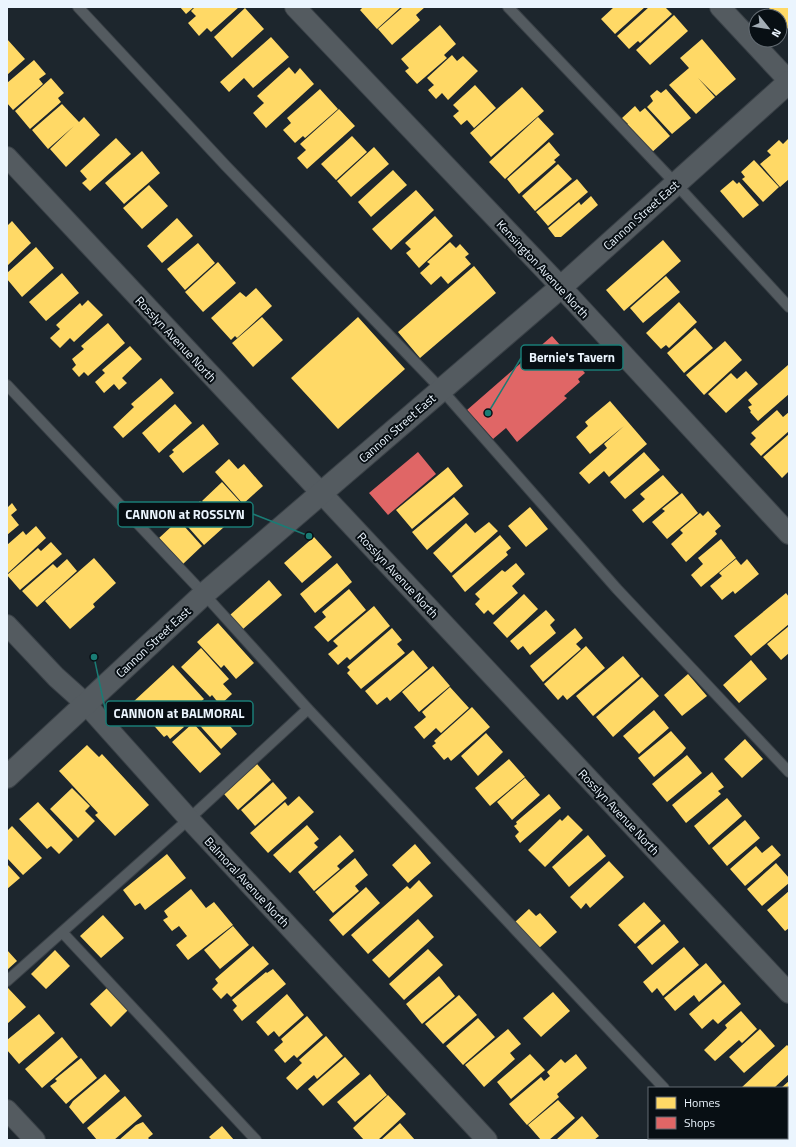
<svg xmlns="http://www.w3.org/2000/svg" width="796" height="1147" font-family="'Titillium Web',sans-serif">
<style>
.homes{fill:#ffd966}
.shops{fill:#e06666}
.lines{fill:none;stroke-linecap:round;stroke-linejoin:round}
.service-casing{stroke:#3a4147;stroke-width:12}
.minor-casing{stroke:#3a4147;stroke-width:22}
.secondary-casing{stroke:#3a4147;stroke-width:24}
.service{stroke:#545b60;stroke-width:10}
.minor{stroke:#545b60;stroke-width:20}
.secondary{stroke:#545b60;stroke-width:22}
.labels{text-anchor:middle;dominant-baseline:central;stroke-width:4;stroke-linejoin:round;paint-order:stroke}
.street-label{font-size:12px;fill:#ebf5fe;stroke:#080f14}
.leader{fill:none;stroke:#1a7c75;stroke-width:1.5}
.callout-dot{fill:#1a7c75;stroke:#080f14;stroke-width:1.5}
.callout{fill:#080f14;stroke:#1a7c75;stroke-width:1.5}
.callout-label{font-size:13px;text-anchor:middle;font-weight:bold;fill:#ebf5fe}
</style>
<rect width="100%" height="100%" fill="#1d262d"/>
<path class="homes" d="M180,7H194L186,14Z
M195,7H239L211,32L207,28L199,36L188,23L196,16L191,11Z
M363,7H401L377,29L360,10Z
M403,7H425L416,15L420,20L392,45L378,29Z
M614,7H645L615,34L601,19Z
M649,7H665L672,14L640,43L638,41L629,49L617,36Z
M768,7H789V30L780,20V16H776Z
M245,8L264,29L232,58L214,37Z
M674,15L688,31L650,65L636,50Z
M440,25L456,44L444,55L447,58L417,84L405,71L409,68L401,59Z
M271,37L289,57L253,88L244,78L229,92L220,82Z
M7,39L25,59L7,75Z
M702,39L736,79L716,96L698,78L715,97L696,114L669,85L689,68L680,58Z
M452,55L457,61L463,56L478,71L448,100L442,93L436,99L428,90L434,85L427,78Z
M34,60L46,74L39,79L43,84L13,110L7,103V83Z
M289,67L295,74L300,68L314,84L266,128L253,113L264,103L257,96Z
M51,78L64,93L58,98L61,102L30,129L15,111Z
M475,85L496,108L474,128L467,120L461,125L453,116L459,111L453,105Z
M522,87L544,111L491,157L470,133Z
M320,89L338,109L305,138L303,136L295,143L283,130L291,123L287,118Z
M666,89L691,118L672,134L647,107L653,101L650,96L657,90L661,93Z
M62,104L79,122L84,117L100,135L66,167L50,149L74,126L48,149L32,130Z
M635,106L640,112L645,108L670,136L650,154L625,126L628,124L622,118Z
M339,109L355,126L307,169L297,158L306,150L300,144Z
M538,117L554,134L505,179L489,162Z
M352,136L367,152L336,180L321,164Z
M116,138L131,154L90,191L82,183L87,179L80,171Z
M789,138V179L780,187L760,164L771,155L767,151L779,140L783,144Z
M549,142L560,155L554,160L556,162L519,194L507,179Z
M374,147L389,164L351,197L337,181Z
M142,151L160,173L124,204L105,183Z
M754,160L779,187L763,202L742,179L745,177L741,172Z
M558,164L572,179L535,211L522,196Z
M393,170L407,185L371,217L358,202Z
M577,179L588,192L548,226L536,212Z
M733,180L737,184L739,182L759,205L743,218L720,191Z
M149,185L168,206L142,229L123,208Z
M416,190L434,210L391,250L372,229Z
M591,196L598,205L561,237H555L548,228L579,202L581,205Z
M435,216L453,236L419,268L406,253L411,249L405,243Z
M177,218L193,236L162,263L147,246Z
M12,221L31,243L7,266V226Z
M663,240L681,261L624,311L606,290Z
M450,242L456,248L460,244L469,254L465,257L471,264L448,284L441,276L431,285L420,273L430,264L427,262Z
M198,243L215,263L185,290L167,269Z
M36,247L54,268L22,297L7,279V273Z
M218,262L236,283L203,312L185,292Z
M474,266L496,293L420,358L398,332Z
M62,273L79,293L46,321L29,302Z
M666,276L680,292L643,323L630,308Z
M256,288L272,306L237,338L235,336L231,340L211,318L240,292L246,297Z
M88,300L103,315L74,342L70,338L60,348L50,338L60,329L56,325L80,303L82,306Z
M679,302L697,322L669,348L666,345L661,349L646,333Z
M262,317L283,340L253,367L232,343Z
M358,317L405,369L338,429L291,378Z
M108,323L125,343L88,376L84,372L79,377L72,369L76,365L72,359L84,349L81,346Z
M695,328L713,348L684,373L667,353Z
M725,341L742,360L704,395L686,375Z
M130,346L142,359L122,378L127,383L119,390L114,384L104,393L95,382L105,373L102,370Z
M788,365L789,366V394L758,421L750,412L751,411L748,407L752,405L748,400Z
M746,371L758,384L726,413L708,394L731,373L737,379Z
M161,378L174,393L123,438L113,427L134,407L131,404Z
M610,401L647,444L609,477L604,471L589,484L579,473L607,448L604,444L624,426L590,454L576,437L588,426L585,422Z
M175,404L192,423L159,453L142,433Z
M777,410L783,417L789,412V431L761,456L750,444L756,438L751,433Z
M203,424L219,444L183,473L169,456L174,452L172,450Z
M789,434V471L782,478L763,457Z
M644,452L660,470L625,499L610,482Z
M229,459L238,469L244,464L263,486L243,504L215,472Z
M448,467L463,486L412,529L396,510Z
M663,475L679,493L643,523L632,510L645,499L640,494Z
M222,482L242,504L222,523L202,501Z
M682,493L698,513L667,539L652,522L665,511L662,509Z
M454,497L469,514L427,550L412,532Z
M200,501L224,527L204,545L181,519Z
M12,503L17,510L11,515L19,525L7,535V508Z
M530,507L548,529L526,547L508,526Z
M708,511L721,526L715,531L717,534L686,562L671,544L683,533L680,530L700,513L703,516Z
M176,517L202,546L183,564L159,538L172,526L170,522Z
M489,522L498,531L451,573L433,553L466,523L475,533Z
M36,526L46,538L7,574V545L23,531L26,535Z
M500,535L511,548L506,552L508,555L465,592L452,576Z
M314,537L332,557L302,583L284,563Z
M721,539L736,558L701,587L691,575L703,564L698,558Z
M51,542L62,554L20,590L7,575L38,548L41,551Z
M94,558L116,583L93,604L95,607L70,629L45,601Z
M67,559L77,571L37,607L22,591L53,564L57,568Z
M736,559L741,565L747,559L759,574L735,594L733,591L722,600L710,586L722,576L719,573Z
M337,563L352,582L315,613L300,594Z
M516,563L525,574L512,586L518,593L493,615L488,610L484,614L475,604L480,599L475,594L502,570L505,572Z
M269,580L282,595L243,629L230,615Z
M349,589L366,610L328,642L314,627L326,617L322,612Z
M786,593L789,597V624L751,656L734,636Z
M524,594L538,609L507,638L493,623Z
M374,606L390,626L350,660L347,657L338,665L328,654L338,646L333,641Z
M546,610L555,620L550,625L556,633L530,655L523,646L518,650L510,641Z
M218,623L254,663L236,679L224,665L221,668L197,642Z
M789,626V653L781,660L767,644Z
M392,628L402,640L397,644L405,653L361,689L347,673L350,670L347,667Z
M575,628L583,638L576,644L581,649L543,682L530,666Z
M586,646L605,668L567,700L563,695L558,700L544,684Z
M201,648L229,679L223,684L232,694L220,705L212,695L210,697L181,667Z
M413,650L428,668L390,701L387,697L377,705L365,691Z
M623,656L640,676L593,716L576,696Z
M751,660L767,679L739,703L723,685Z
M173,665L204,699L179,721L184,727L170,739L167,735L164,737L133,702Z
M433,666L450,686L419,712L402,692Z
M688,674L707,696L682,716L664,695Z
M642,677L659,696L613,737L596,717Z
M450,687L469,708L441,733L436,728L424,739L414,727L426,717L422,712Z
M210,703L237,734L221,749L193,718Z
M472,707L490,727L451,761L448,757L444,760L432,746L436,743L434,741Z
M654,710L669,728L639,754L623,736Z
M193,723L221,754L200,773L172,742Z
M671,731L686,748L682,753L654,777L638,758Z
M486,733L503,752L478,776L461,756Z
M745,739L763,759L742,778L724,759Z
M87,745L99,757L102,754L149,805L115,836L95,815L98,813L59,771Z
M687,755L702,773L667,802L652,784Z
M509,759L525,777L490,806L475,788Z
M257,764L271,780L238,810L224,794Z
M712,772L724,787L718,791L721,794L686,823L672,805Z
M525,778L540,795L512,820L497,802Z
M273,782L287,798L255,826L241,810Z
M72,788L90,806L85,811L95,821L78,838L50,809Z
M549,794L561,808L520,843L515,836L519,832L514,826L517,824L516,822Z
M299,796L314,812L268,853L250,833L285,802L288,806Z
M727,798L742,816L709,845L694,826Z
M38,802L73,840L59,854L51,846L47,849L19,819Z
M568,815L583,830L545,867L528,850L560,819L562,821Z
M745,820L760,838L727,866L712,848Z
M307,825L319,839L314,843L318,847L290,873L273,855Z
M12,826L42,858L23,875L7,858V831Z
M340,835L354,851L337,866L340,869L314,891L298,872Z
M588,835L606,856L569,887L552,867Z
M415,844L431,863L408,883L392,865Z
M772,845L781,855L745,886L730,869L756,846L762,853Z
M167,854L186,878L145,910L140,903L135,906L123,890Z
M355,858L368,875L355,886L359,891L333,913L315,892Z
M609,861L624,877L590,908L586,903L581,909L570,897Z
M776,863L789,878V883L762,906L747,889Z
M7,864L20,878L7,889Z
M419,880L433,896L368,954L351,935L407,886L410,889Z
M366,887L380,903L343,936L329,920Z
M191,889L206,908L214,902L233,925L188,960L176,945L187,936L179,926L172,931L163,920L168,917L164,911Z
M789,891V928L785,931L767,910Z
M644,902L661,921L635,944L618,925Z
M529,909L536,916L540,913L557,932L538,949L514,923Z
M103,915L124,938L101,958L80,936Z
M418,919L434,937L389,978L372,960Z
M664,924L679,942L652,965L637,947Z
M233,926L249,945L220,969L204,950Z
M253,946L269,964L231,997L227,993L221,999L212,989L218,983L215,979Z
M684,947L699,965L663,996L657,988L652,993L643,982Z
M428,949L443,965L404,1000L389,984Z
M7,950L17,961L7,970Z
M55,950L70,966L46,989L31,974Z
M706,963L722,982L699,1002L694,995L675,1011L664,998Z
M273,969L286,984L242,1021L233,1010L237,1006L232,1000L266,972L267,973Z
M439,976L455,996L422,1024L406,1004Z
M724,984L741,1004L718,1024L713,1019L702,1029L689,1014Z
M8,988L26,1007L7,1024V990Z
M107,988L128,1010L111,1027L90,1004Z
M553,992L570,1011L541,1037L523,1018Z
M287,994L304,1015L279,1037L274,1031L268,1036L256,1022Z
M459,995L477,1015L443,1044L425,1024Z
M741,1011L757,1029L742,1043L739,1040L715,1061L704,1050L727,1028L725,1025Z
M39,1014L55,1033L19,1064L7,1050V1040Z
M307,1016L323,1035L297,1058L294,1055L285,1063L274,1050L283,1042L281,1039Z
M478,1018L495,1037L463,1065L446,1046Z
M508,1029L521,1044L510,1053L515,1059L484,1087L465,1065Z
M760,1029L775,1046L744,1073L729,1057Z
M326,1036L343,1056L317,1079L314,1075L297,1090L286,1078L302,1063L299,1060Z
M62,1037L78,1057L42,1088L25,1069Z
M787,1045L789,1047V1074L774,1088H741Z
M530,1054L545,1070L511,1099L497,1082Z
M576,1054L587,1068L557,1094L559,1097L527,1125L509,1104L541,1077L544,1081L550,1076L547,1072L561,1059L565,1063Z
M345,1057L360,1074L323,1106L308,1089Z
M81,1058L97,1078L66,1104L50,1086L57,1081L55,1079Z
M105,1074L120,1091L83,1124L69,1107L73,1101Z
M370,1074L387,1095L355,1122L337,1102Z
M789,1081V1118L787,1120V1088H781Z
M388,1095L406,1114L378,1140H364L353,1128Z
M125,1096L142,1116L114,1140H97L87,1128Z
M558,1100L575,1118L549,1140H541L528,1125Z
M582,1116L599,1136L594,1140H556Z
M143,1122L153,1134L148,1138L150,1140H119L136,1125Z
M400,1123L415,1140H381Z
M222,1126L234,1140H212L209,1137Z"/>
<path class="shops" d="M552,336L585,373L578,379L580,382L564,396L567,398L517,442L506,428L493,439L467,410Z
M418,452L436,474L388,515L369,493Z"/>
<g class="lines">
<defs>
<path id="service" d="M78,7L226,166L441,389L617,589L789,772
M508,7L676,184L789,307
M7,385L204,594L308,709L664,1088
M62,932L256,1140
M7,981L189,819L308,709
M711,1138L712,1140"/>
<path id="minor" d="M295,7L561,287L789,534
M720,7L789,81
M7,157L789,993
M7,625L56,677L86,704L189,819L487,1140
M7,1110L35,1140"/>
<path id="secondary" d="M7,777L204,594L561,287L789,82"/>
</defs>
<use href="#service" class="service-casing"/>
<use href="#minor" class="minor-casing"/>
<use href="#secondary" class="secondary-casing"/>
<use href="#service" class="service"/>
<use href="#minor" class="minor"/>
<use href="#secondary" class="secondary"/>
</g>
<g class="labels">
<g class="street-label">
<text transform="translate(641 215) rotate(-42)">Cannon Street East</text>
<text transform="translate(543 269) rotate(47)">Kensington Avenue North</text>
<text transform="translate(176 339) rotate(47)">Rosslyn Avenue North</text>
<text transform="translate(397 428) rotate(-41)">Cannon Street East</text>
<text transform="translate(398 575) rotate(47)">Rosslyn Avenue North</text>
<text transform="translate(153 642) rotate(-43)">Cannon Street East</text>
<text transform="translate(619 812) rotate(47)">Rosslyn Avenue North</text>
<text transform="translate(247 882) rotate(47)">Balmoral Avenue North</text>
</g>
</g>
<path class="leader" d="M488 413L521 358M309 536L253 514M94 657L106 713"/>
<g class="callout-dot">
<circle cx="488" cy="413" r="4"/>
<circle cx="309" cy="536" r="4"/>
<circle cx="94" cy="657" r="4"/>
</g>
<g class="callout">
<rect x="521" y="345" width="102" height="25" rx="4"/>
<rect x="118" y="502" width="135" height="25" rx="4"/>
<rect x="106" y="701" width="147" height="25" rx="4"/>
</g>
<g class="callout-label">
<text x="572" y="362">Bernie's Tavern</text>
<text x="185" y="519">CANNON at ROSSLYN</text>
<text x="179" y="718">CANNON at BALMORAL</text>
</g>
<rect width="796" height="1147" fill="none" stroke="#ebf5fe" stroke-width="16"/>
<rect x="648" y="1087" width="140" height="52" fill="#080f14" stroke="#636b72"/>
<rect x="656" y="1097" width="20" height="12" fill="#ffd966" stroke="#636b72"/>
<text x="684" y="1107" font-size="12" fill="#ebf5fe">Homes</text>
<rect x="656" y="1117" width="20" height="12" fill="#e06666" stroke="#636b72"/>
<text x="684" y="1127" font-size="12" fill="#ebf5fe">Shops</text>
<g transform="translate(768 28) rotate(120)"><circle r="19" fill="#080f14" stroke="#636b72"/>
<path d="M0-3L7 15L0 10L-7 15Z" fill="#a3adb5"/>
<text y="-6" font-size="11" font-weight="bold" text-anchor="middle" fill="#ebf5fe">N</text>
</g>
</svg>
